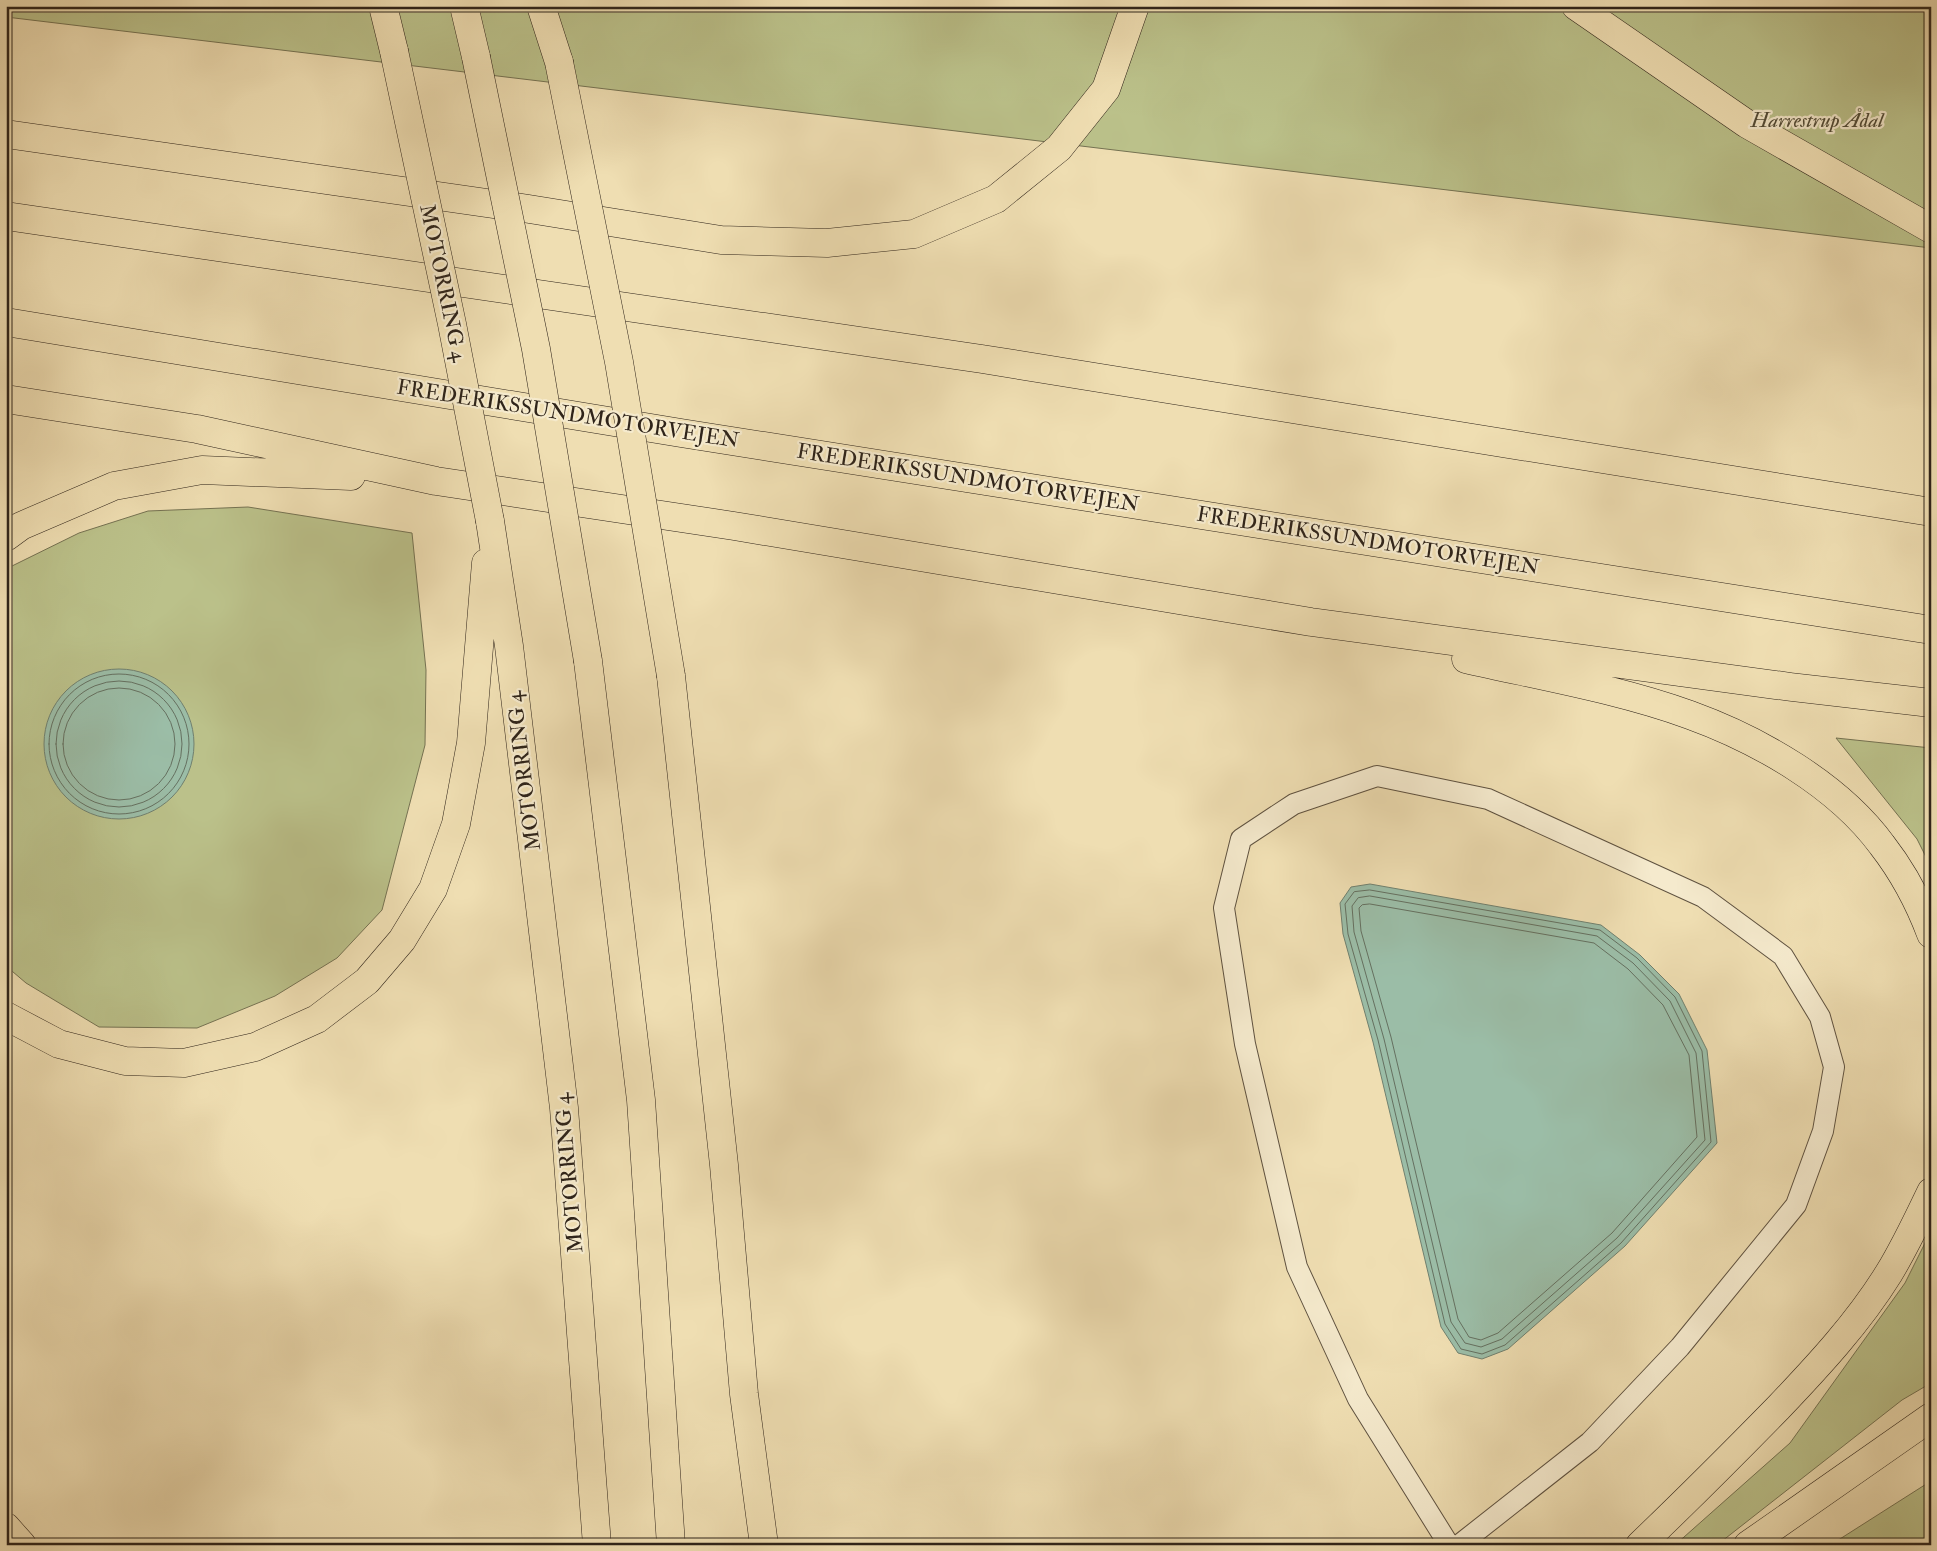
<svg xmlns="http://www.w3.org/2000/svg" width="1937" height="1551" font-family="'IM FELL Double Pica',serif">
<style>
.green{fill:#bbc18a;stroke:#757252}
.water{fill:#9bbda7;stroke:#70806f}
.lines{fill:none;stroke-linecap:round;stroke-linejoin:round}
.shore{stroke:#657060;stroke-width:1}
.lane-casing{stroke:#5f5240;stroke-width:22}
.highway-casing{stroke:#2f241a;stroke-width:29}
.path{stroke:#2f241a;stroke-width:3;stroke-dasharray:1 2.5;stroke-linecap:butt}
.lane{stroke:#f5eacd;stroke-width:20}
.highway{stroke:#efdeb2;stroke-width:28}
.highway-bridge-casing{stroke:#2f241a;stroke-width:29;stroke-linecap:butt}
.highway-bridge{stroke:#efdeb2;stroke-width:28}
.labels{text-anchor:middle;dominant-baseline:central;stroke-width:4.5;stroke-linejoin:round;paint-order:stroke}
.park-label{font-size:21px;font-style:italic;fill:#524b36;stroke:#f5eacd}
.street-label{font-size:21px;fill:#2f241a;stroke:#f5eacd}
</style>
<rect width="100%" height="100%" fill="#efdeb2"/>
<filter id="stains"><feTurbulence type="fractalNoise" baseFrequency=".004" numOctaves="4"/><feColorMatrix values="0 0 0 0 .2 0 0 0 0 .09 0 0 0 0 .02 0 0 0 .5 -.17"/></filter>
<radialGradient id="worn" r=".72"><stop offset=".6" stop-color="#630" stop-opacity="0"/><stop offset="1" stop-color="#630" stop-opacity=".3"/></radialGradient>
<path class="green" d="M6,6H1931V248L6,17Z
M248,507L412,533L426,670L425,745L382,910L337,958L275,996L197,1028L99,1027L26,983L6,966V573L12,566L79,533L148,511Z
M1836,738L1931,748V867L1917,839Z
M1931,1231V1383L1902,1400L1717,1545H1675L1790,1443L1905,1283Z
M1931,1481V1545H1831L1832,1544Z"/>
<path class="water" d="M44 744a75 75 0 1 1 150 0a75 75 0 1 1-150 0Z
M1370,884L1601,925L1640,955L1679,994L1707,1050L1717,1143L1625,1246L1508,1349L1482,1359L1458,1353L1441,1327L1373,1042L1343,934L1340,903L1351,887Z"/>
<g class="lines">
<path class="shore" d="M49 744a70 70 0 1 1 140 0a70 70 0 1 1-140 0Z
M56 744a63 63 0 1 1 126 0a63 63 0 1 1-126 0Z
M63 744a56 56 0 1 1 112 0a56 56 0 1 1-112 0Z
M1370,890L1600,930L1637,958L1675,997L1702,1051L1711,1142L1621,1243L1505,1345L1482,1354L1461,1349L1445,1324L1378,1040L1348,934L1345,904L1354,892Z
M1370,896L1597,936L1633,963L1670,1001L1696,1053L1705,1140L1617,1238L1502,1339L1481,1347L1465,1343L1451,1322L1384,1039L1354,932L1352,906L1358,898Z
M1370,904L1594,943L1628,969L1663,1005L1689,1055L1697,1137L1612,1233L1498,1333L1481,1340L1469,1337L1458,1319L1391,1037L1361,931L1359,908L1362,905Z"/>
<defs>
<path id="lane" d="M1449,1545L1358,1399L1297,1267L1245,1044L1224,908L1241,839L1294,804L1377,776L1488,799L1703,897L1783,956L1820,1017L1834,1067L1823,1131L1796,1205L1680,1347L1590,1442L1459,1545"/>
<path id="highway" d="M383,6L394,51
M464,6L476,57
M541,6L559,62
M1576,6L1747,124L1931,229
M6,134L529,209L721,240L827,243L914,234L996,199L1059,148L1106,89L1135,6
M6,216L982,359L1931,512
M6,322L681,433L1931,630
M6,399L197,429L436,481L734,526L1311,622L1791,687L1931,703
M490,521L509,646L564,1108L597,1545
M6,537L21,526L114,486L202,470L351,476
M1466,659C1540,676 1618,689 1690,715C1759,740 1838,785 1882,845C1903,872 1919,902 1931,934
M588,661L641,1100L671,1545
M671,676L724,1165L744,1394L764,1545
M6,1016L59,1044L125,1061L184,1063L255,1047L317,1019L367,981L402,940L433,889L456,824L471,743L486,563
M6,1527L22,1545
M1640,1545C1687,1500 1733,1454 1778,1408C1818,1366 1858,1323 1889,1273C1905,1247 1918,1219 1931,1192
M1748,1545L1931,1417"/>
</defs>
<use href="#lane" class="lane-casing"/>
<use href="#highway" class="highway-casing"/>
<path class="path" d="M1925,6L1931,8"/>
<use href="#lane" class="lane"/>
<use href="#highway" class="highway"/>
<defs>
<path id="highway-bridge" d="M394,51L452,324L490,521
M476,57L536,349L588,661
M559,62L619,362L671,676"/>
</defs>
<use href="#highway-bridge" class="highway-bridge-casing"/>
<use href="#highway-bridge" class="highway-bridge"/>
</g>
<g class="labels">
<g class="park-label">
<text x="1817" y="120">Harrestrup Ådal</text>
</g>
<g class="street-label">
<text transform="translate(443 283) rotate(78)">MOTORRING 4</text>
<text transform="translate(568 414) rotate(9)">FREDERIKSSUNDMOTORVEJEN</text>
<text transform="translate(968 478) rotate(9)">FREDERIKSSUNDMOTORVEJEN</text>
<text transform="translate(1368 541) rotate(9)">FREDERIKSSUNDMOTORVEJEN</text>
<text transform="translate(524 771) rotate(-97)">MOTORRING 4</text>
<text transform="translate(569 1173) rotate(-95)">MOTORRING 4</text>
</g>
</g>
<rect width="1937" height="1551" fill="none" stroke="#efdeb2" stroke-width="25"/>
<rect x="8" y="8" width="1922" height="1536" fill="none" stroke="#2f241a" stroke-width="2.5"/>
<rect x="12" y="12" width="1912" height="1526" fill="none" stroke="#2f241a"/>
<rect width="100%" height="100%" filter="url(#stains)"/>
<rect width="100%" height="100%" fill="url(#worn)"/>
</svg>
